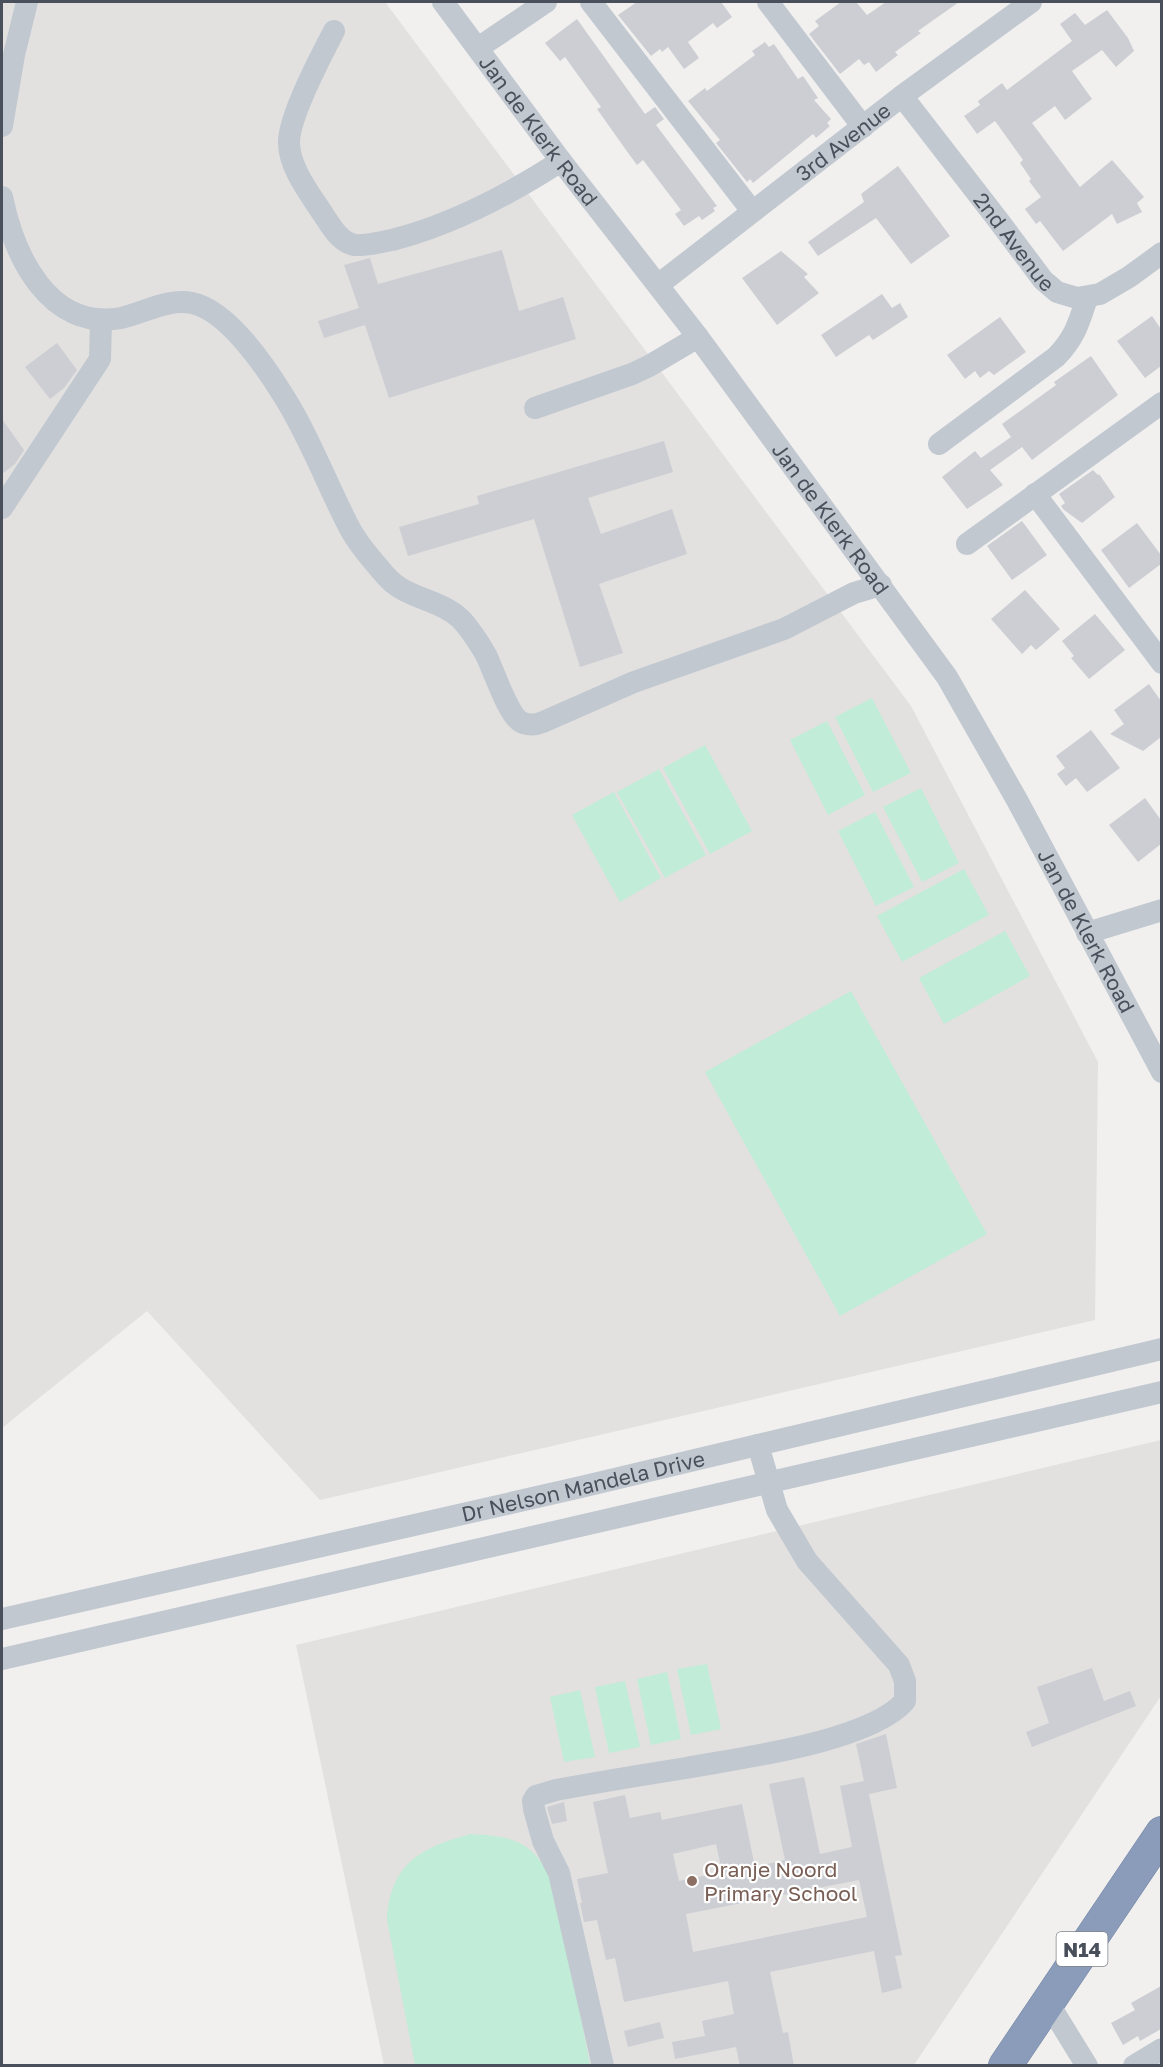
<svg xmlns="http://www.w3.org/2000/svg" width="1163" height="2067" font-family="'Golos Text',sans-serif">
<style>
.education{fill:#e2e1e0}
.green{fill:#c1ecd7}
.building{fill:#ccced3;fill-rule:evenodd}
.lines{fill:none;stroke-linecap:round;stroke-linejoin:round}
.highway-casing{stroke:#7687a6;stroke-width:34}
.minor{stroke:#c1c8d0;stroke-width:22}
.highway{stroke:#8b9cba;stroke-width:33}
.education-dot{fill:#8d6e63;stroke:#fff;stroke-width:2}
.labels{text-anchor:middle;dominant-baseline:central;stroke-width:4.5;stroke-linejoin:round;paint-order:stroke}
.shield{fill:#fff;stroke:#80848c;stroke-width:1.5}
.shield-label{font-size:20px;font-weight:bold;fill:#49505b}
.street-label{font-size:21px;fill:#49505b;stroke:#fff}
.education-label{font-size:21px;fill:#785e54;stroke:#fff;text-anchor:start}
</style>
<rect width="100%" height="100%" fill="#f1f0ef"/>
<path class="education" d="M2,2H385L911,706L1098,1062L1095,1320L320,1500L147,1311L2,1428Z
M1161,1440V1696L914,2065H384L296,1645Z"/>
<path class="green" d="M872,698L911,773L873,792L835,717Z
M827,721L865,795L828,815L790,740Z
M705,745L752,831L710,854L663,768Z
M659,769L706,855L665,878L617,792Z
M921,788L959,863L922,882L883,807Z
M614,792L661,878L620,902L572,815Z
M875,812L914,887L876,906L838,831Z
M964,869L989,915L902,962L877,916Z
M1005,931L1030,976L944,1024L919,978Z
M851,991L987,1234L840,1316L705,1072Z
M707,1664L721,1729L691,1735L677,1669Z
M667,1672L681,1739L651,1745L637,1679Z
M625,1681L640,1747L609,1753L595,1687Z
M580,1690L595,1757L564,1762L550,1697Z
M471,1834C518,1837 531,1841 555,1884L590,2065H415L387,1920C390,1864 421,1847 471,1834Z"/>
<path class="building" d="M637,2H721L732,17L717,28L713,23L688,42L699,58L684,69L668,47L662,52L660,49L651,56L618,15Z
M841,2H856L867,15L886,2H959L918,31L921,33L895,52L898,55L876,72L869,62L864,65L859,59L840,74L809,34L819,26L815,21Z
M1107,10L1128,38L1134,51L1116,67L1102,50L1072,71L1092,99L1065,120L1055,106L1032,123L1080,187L1112,160L1144,197L1137,203L1142,212L1117,224L1112,214L1063,251L1040,221L1036,224L1025,209L1041,197L1029,181L1031,179L1020,163L1023,160L995,121L977,134L964,116L980,105L978,101L1002,83L1007,90L1072,41L1060,24L1075,13L1085,25Z
M577,19L645,114L655,107L664,119L656,125L717,206L713,208L715,211L702,220L699,216L684,226L675,214L681,210L643,160L637,165L626,150L597,109L601,107L565,57L560,61L545,43Z
M765,42L769,47L774,44L798,79L803,76L818,98L814,100L831,119L827,123L830,126L816,138L813,134L753,183L750,179L747,182L716,143L720,140L688,101L705,88L707,91L755,55L752,51Z
M898,166L950,236L911,264L876,218L818,256L808,242L864,202L861,194Z
M502,250L519,311L563,297L576,339L389,398L365,325L324,338L318,321L359,308L344,265L370,258L378,284Z
M781,251L808,274L804,277L819,293L777,325L742,278Z
M882,294L892,308L900,303L908,317L873,340L869,335L836,357L821,335Z
M1152,316L1161,329V366L1145,378L1117,341Z
M1000,317L1026,352L994,375L989,371L980,378L975,371L965,379L947,355Z
M57,343L77,370L64,388L50,399L25,367Z
M1091,356L1118,395L1032,460L1022,447L990,470L1003,485L967,509L942,477L975,451L981,458L1011,437L1002,424L1056,385L1054,382Z
M2,419L24,450L15,464L2,474Z
M664,441L673,472L588,498L601,534L672,509L687,554L599,584L623,653L580,667L534,519L408,556L399,527L479,504L477,496Z
M1093,470L1098,475L1099,474L1115,497L1082,523L1064,510L1061,506L1065,503L1059,494Z
M1022,521L1047,555L1012,580L987,546Z
M1137,523L1161,555V564L1129,588L1101,550Z
M1025,590L1060,629L1036,650L1031,645L1022,654L991,619Z
M1095,614L1125,650L1089,679L1071,658L1074,656L1062,641Z
M1149,684L1161,701V737L1143,751L1110,734L1124,724L1114,710Z
M1091,730L1120,768L1087,792L1076,778L1066,786L1057,774L1065,768L1056,756Z
M1145,798L1161,820V844L1138,862L1109,825Z
M1092,1668L1104,1701L1130,1691L1136,1706L1032,1747L1026,1732L1049,1723L1037,1687Z
M886,1734L897,1788L869,1794L902,1955L895,1956L902,1988L882,1993L874,1951L770,1972L783,2033L788,2032L794,2066H740L736,2047L675,2059L672,2042L705,2036L702,2021L734,2014L728,1981L624,2002L615,1958L606,1960L597,1920L584,1922L580,1903H582L577,1879L608,1873L593,1802L625,1795L630,1818L660,1812L662,1820L742,1804L755,1867L785,1860L769,1784L804,1777L820,1854L852,1847L840,1786L864,1781L856,1744ZM716,1844L722,1872L679,1881L673,1854ZM859,1880L867,1917L693,1952L686,1914Z
M564,1802L567,1821L552,1824L547,1807Z
M1161,1986V2029L1140,2041L1138,2036L1123,2045L1111,2023L1135,2010L1131,2003Z
M660,2022L664,2038L628,2047L624,2031Z"/>
<g class="lines">
<defs>
<path id="highway" d="M1005,2066L1162,1833"/>
</defs>
<use href="#highway" class="highway-casing"/>
<g class="minor">
<path id="s1" d="M443,2L561,161L698,337L947,677L1017,800L1162,1072"/>
<path d="M591,2L752,211"/>
<path d="M768,2L863,127"/>
<path d="M334,31C321,56 290,114 289,141C288,166 310,194 323,214C331,226 340,243 355,245C367,246 380,242 392,240C451,225 510,194 561,161"/>
<path d="M478,48L546,2"/>
<path id="s2" d="M902,96L998,220L1043,280L1057,292L1077,298L1100,294L1129,277L1162,253"/>
<path d="M2,126L14,55L27,2"/>
<path d="M2,197C14,256 49,331 121,318C144,313 168,298 192,303C227,310 265,366 283,395C309,436 326,482 348,525C357,543 372,560 386,576C407,601 445,598 466,625C473,634 480,644 486,655C494,671 508,715 521,722C529,726 536,725 543,722L634,682L784,629L854,593L881,585"/>
<path id="s3" d="M658,285L902,96L1031,2"/>
<path d="M535,408L632,374L649,366L698,337"/>
<path d="M939,444L1056,357C1075,338 1079,322 1087,298"/>
<path d="M1035,494L1162,663"/>
<path d="M2,508L100,359L101,321"/>
<path d="M967,544L1162,403"/>
<path d="M1087,933L1162,910"/>
<path id="s4" d="M2,1619L581,1487L1162,1349"/>
<path d="M2,1659L1162,1392"/>
<path d="M1047,2001L1087,2066"/>
<path d="M603,2066L559,1873L543,1841L534,1809L533,1801L536,1796L556,1790C599,1782 642,1775 686,1768C740,1758 869,1742 905,1701V1681L899,1665L807,1561L777,1510L758,1445"/>
<path d="M1134,2066L1162,2049"/>
</g>
<use href="#highway" class="highway"/>
</g>
<circle class="education-dot" cx="692" cy="1881" r="6"/>
<g class="labels">
<rect class="shield" x="1056.5" y="1932" width="51" height="34" rx="4.5"/>
<g class="shield-label">
<text x="1082" y="1949">N14</text>
</g>
<g class="street-label">
<text stroke="none"><textPath href="#s1" startOffset="160">Jan de Klerk Road</textPath></text>
<text stroke="none"><textPath href="#s3" startOffset="234">3rd Avenue</textPath></text>
<text stroke="none"><textPath href="#s2" startOffset="184">2nd Avenue</textPath></text>
<text stroke="none"><textPath href="#s1" startOffset="646">Jan de Klerk Road</textPath></text>
<text stroke="none"><textPath href="#s1" startOffset="1132">Jan de Klerk Road</textPath></text>
<text stroke="none"><textPath href="#s4" startOffset="596">Dr Nelson Mandela Drive</textPath></text>
</g>
<g class="education-label">
<text x="704" y="1869">Oranje Noord<tspan x="704" dy="24">Primary School</tspan></text>
</g>
</g>
<rect width="1163" height="2067" fill="none" stroke="#49505b" stroke-width="6"/>
</svg>
